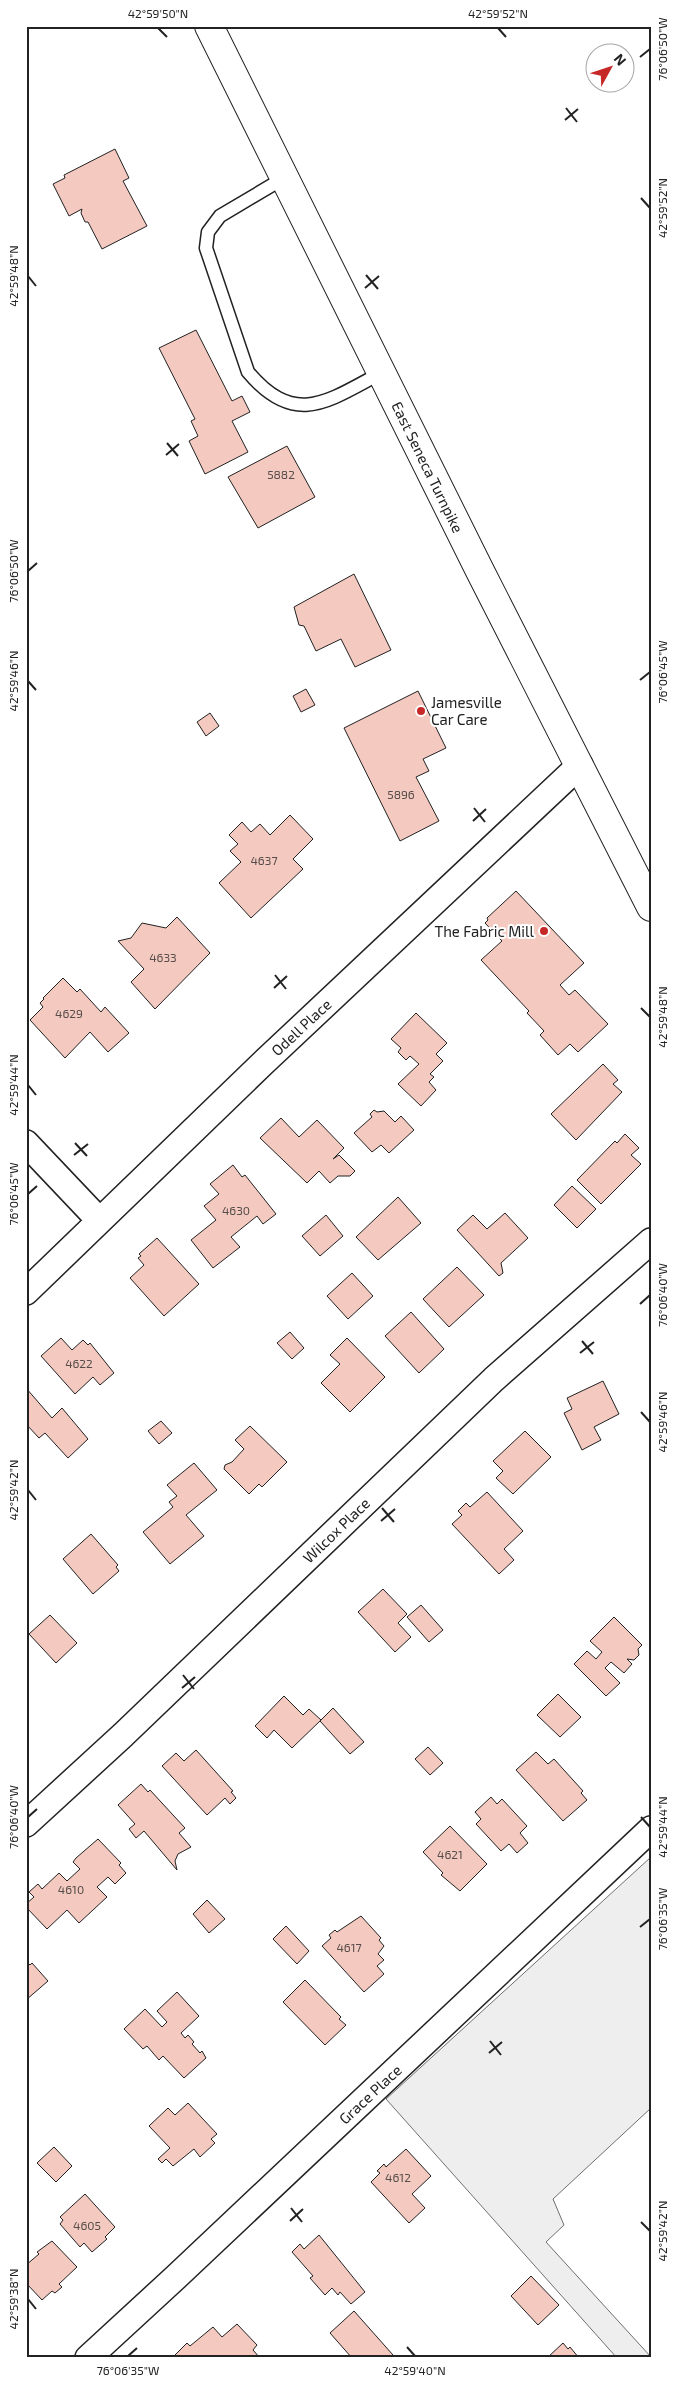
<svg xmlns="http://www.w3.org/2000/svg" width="677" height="2384" font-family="'Exo 2',sans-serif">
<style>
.green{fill:#eee;stroke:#6f6f6f}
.building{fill:#f3c9c0;stroke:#222}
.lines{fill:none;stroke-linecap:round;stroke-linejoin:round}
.lane-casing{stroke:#222;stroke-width:15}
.street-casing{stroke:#222;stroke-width:28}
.primary-casing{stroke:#222;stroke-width:30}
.lane{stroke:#fff;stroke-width:12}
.street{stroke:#fff;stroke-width:25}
.primary{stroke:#fff;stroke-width:28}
.ticks{fill:none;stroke:#222;stroke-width:2}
.poi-dot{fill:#c62828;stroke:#fff;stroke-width:2}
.labels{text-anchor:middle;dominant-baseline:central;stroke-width:4;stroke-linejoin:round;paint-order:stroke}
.number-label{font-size:12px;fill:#564c4a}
.street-label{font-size:15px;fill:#222;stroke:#fff}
.poi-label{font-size:15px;fill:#222;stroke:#fff;text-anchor:start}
.neatline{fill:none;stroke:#222;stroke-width:2}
.ticks-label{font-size:12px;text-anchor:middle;fill:#222}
</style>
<rect width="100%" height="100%" fill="#fff"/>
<path class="green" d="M651,1857V2108L553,2199L564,2225L546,2242L651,2357L617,2358L386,2099Z"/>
<path class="building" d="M115,149L129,178L123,181L147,226L102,249L88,222H85L81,213L82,209L69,216L53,184L65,178L64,175Z
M196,330L232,401L242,396L250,412L232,421L248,452L205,474L189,441L198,436L191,421L195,419L159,348Z
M287,446L315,497L258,528L228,477Z
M354,574L391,650L355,667L341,639L316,651L304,626L299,625L294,607Z
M306,689L315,705L301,712L293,696Z
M418,691L446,748L423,759L429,771L416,777L439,821L400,841L344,728Z
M210,713L219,726L206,736L197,722Z
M290,815L313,839L293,859L303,869L251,918L219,883L241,862L230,851L238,844L229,835L242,822L251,832L260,824L270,835Z
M516,891L584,963L560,985L569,995L575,990L608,1024L578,1052L570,1044L558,1055L540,1035L544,1031L527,1013L529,1011L481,960L502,941L485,923L488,920L487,918Z
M177,917L210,953L155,1009L131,982L144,969L118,941L131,938L142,923L166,928Z
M63,978L77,992L80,989L101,1012L105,1007L129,1033L108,1052L90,1032L65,1058L30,1020L43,1007L40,1003L44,999L43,998Z
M416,1013L447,1043L436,1054L443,1061L430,1074L434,1077L429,1082L436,1090L421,1106L398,1084L419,1064L410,1056L406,1060L398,1052L401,1048L391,1039Z
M603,1064L618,1080L613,1084L622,1092L576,1140L551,1114Z
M374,1110L377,1112L384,1111L395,1122L401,1116L414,1130L389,1153L381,1145L372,1152L354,1133L372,1117L370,1114Z
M281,1118L299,1137L317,1120L344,1148L333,1159L339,1155L355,1171L350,1176H338L330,1183L319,1171L307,1183L260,1138Z
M625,1134L639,1148L631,1155L641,1164L601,1204L577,1180L615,1141L617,1143Z
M233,1165L242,1177L245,1175L276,1214L263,1224L257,1216L231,1237L240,1247L213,1268L191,1240L216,1220L204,1206L219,1194L210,1184Z
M572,1186L596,1209L577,1228L554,1205Z
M398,1197L421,1223L378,1260L356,1237Z
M505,1213L528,1238L501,1263L503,1273L499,1276L457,1230L473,1215L487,1229Z
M326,1215L343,1236L320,1256L302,1236Z
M157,1238L199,1284L164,1316L130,1278L144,1265L138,1258L141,1256L139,1254Z
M457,1267L484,1295L449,1327L423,1299Z
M352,1273L373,1296L348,1319L327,1296Z
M411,1312L444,1349L419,1373L385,1336Z
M290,1332L304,1348L292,1359L277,1343Z
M61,1338L72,1350L83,1340L88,1345L90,1343L114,1373L100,1385L93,1377L75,1394L41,1356Z
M347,1338L385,1377L350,1412L321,1383L340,1364L330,1355Z
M603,1381L619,1414L594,1427L601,1440L582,1450L564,1413L572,1409L567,1398Z
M26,1388L52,1418L62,1408L88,1439L68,1458L45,1433L39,1438L26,1424Z
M161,1421L172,1433L159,1444L148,1431Z
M250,1426L287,1462L262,1487L259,1484L249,1494L224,1469L225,1465L232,1462L244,1449L235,1440Z
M525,1431L551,1457L513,1494L496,1478L503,1471L493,1461Z
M194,1463L217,1490L186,1515L204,1536L170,1564L143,1532L173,1507L169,1502L177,1496L167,1485Z
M487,1492L523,1531L504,1549L514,1560L499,1574L452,1524L462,1515L458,1511L466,1503L470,1507Z
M91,1534L118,1565L116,1567L119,1571L93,1594L63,1559Z
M383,1589L407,1614L398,1623L411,1637L395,1652L358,1612Z
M421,1605L443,1630L429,1642L407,1617Z
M50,1615L77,1643L56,1663L29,1634Z
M614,1617L642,1645L638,1649L639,1655L634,1660L627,1659L632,1664L624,1673L611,1662L605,1668L620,1683L606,1696L574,1664L587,1651L596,1659L602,1652L590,1641Z
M558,1694L581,1717L560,1737L537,1715Z
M284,1696L303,1715L309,1709L321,1720L292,1748L274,1730L267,1738L255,1726Z
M333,1708L364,1742L350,1754L320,1721Z
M428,1747L443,1763L430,1775L415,1759Z
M196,1750L233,1791L231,1792L236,1798L230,1804L225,1798L207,1815L162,1766L176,1753L184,1761Z
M536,1752L548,1764L554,1759L583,1791L581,1793L587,1800L563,1821L516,1770Z
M141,1784L148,1792L150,1790L185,1828L179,1833L191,1847L178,1854L175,1861L177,1870L144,1831L136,1838L129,1829L135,1824L118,1805Z
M491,1797L497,1804L502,1799L527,1826L520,1833L528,1843L517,1853L509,1844L501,1851L476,1824L481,1819L475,1812Z
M450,1826L487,1864L460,1891L441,1875L443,1873L423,1852Z
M98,1839L121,1863L119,1865L126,1873L115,1884L108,1877L97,1887L107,1897L79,1923L67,1910L47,1929L26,1907V1904L34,1897L29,1892L38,1884L42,1889L59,1873L67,1881L80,1869L73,1862L76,1858Z
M207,1900L225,1919L209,1933L193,1914Z
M361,1916L381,1938L379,1940L384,1946L378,1954L384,1960L377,1966L384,1974L364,1992L322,1946L331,1938L329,1935L335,1930L337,1932Z
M286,1926L309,1951L297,1964L273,1939Z
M26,1961L30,1965L32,1963L48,1981L26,2000Z
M305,1980L341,2017L339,2019L346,2025L325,2045L283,2002Z
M177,1992L199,2016L181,2033L185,2038L188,2035L194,2042L192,2044L200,2053L202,2051L206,2058L184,2078L163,2056L159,2060L147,2046L143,2049L124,2029L145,2009L162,2027L167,2022L157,2011Z
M188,2103L217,2134L211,2139L215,2143L200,2157L194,2149L173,2166L166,2159L162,2163L158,2159L170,2148L149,2126L168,2108L175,2115Z
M54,2147L72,2166L56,2182L37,2163Z
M406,2149L431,2176L412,2194L425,2208L409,2223L371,2182L380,2173L377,2171L384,2164L386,2167Z
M85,2194L115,2227L105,2237L107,2239L92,2252L84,2243L80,2247L60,2224L63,2220L60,2217Z
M319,2235L365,2292L351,2304L340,2292L338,2295L332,2288L325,2295L310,2278L313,2276L292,2252L300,2244L304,2249Z
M52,2241L77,2267L59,2284L62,2287L55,2293L52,2291L42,2300L26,2283V2265L39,2254L37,2252Z
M531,2276L559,2305L538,2325L511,2296Z
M354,2311L393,2355L390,2358H352L330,2333Z
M237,2324L257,2345L253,2350L260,2358H172L187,2343L190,2346L213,2327L222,2337Z
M563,2343L568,2349L570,2347L579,2358H547Z"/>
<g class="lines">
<defs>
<path id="lane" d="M284,178L220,216L208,232L206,248L248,372C295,428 328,401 381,373"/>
<path id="street" d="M26,1143L99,1220
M26,1292L262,1064L580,765
M26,1824L123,1735L494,1379L651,1241
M88,2358L176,2277L651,1829"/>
<path id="primary" d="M209,26L480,571L651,907"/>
</defs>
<use href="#lane" class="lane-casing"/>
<use href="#street" class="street-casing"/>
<use href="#primary" class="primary-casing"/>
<use href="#lane" class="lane"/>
<use href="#street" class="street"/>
<use href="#primary" class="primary"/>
</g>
<path class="ticks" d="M158,28L167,37M498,28L506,37M640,57L650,49M566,108L577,122M565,120L578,109M641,198L650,208M366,275L378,289M28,276L36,286M365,288L379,276M167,443L178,456M166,455L179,444M28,571L37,563M640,680L650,672M28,681L36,690M474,808L485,822M473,821L486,809M275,975L286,989M274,988L287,976M641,1008L650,1017M28,1085L36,1095M75,1143L87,1156M74,1155L88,1144M28,1194L37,1186M640,1304L650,1295M582,1341L593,1354M580,1353L594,1342M641,1412L650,1422M28,1490L36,1500M382,1508L394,1522M381,1521L395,1509M183,1675L194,1689M182,1688L195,1677M28,1817L37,1809M641,1817L650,1827M640,1927L650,1919M490,2041L501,2055M489,2053L502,2042M291,2208L302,2222M290,2221L303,2209M641,2222L650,2231M28,2299L36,2309M407,2347L415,2356M128,2356L137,2348"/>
<g class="poi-dot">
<circle cx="421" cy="711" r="5"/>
<circle cx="544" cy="931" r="5"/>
</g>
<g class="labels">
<g class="number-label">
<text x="281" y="474">5882</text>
<text x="401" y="794">5896</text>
<text x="264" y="860">4637</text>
<text x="163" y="957">4633</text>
<text x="69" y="1013">4629</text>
<text x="236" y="1210">4630</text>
<text x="79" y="1363">4622</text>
<text x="450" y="1854">4621</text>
<text x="71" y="1889">4610</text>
<text x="349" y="1947">4617</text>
<text x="398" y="2177">4612</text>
<text x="87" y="2225">4605</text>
</g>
<g class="street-label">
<text transform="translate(428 467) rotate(64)">East Seneca Turnpike</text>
<text transform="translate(301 1027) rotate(-43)">Odell Place</text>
<text transform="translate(336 1530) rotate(-44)">Wilcox Place</text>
<text transform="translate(370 2094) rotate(-43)">Grace Place</text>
</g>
<g class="poi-label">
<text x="431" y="702">Jamesville<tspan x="431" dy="17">Car Care</tspan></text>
<text x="534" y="931" text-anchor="end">The Fabric Mill</text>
</g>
</g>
<rect width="677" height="2384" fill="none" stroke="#ffffff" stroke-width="55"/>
<g transform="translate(610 68) rotate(50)"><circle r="24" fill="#ffffff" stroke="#a7a7a7"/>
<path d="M0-4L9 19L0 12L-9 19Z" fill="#c62828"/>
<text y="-8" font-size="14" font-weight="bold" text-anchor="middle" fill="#222222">N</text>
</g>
<rect x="28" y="28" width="622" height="2328" class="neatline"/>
<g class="ticks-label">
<text x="158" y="18">42°59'50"N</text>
<text x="498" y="18">42°59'52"N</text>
<text transform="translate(663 49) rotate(-90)" y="4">76°06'50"W</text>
<text transform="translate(663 208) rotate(-90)" y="4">42°59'52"N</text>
<text transform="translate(14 276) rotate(-90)" y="4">42°59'48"N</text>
<text transform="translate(14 571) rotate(-90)" y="4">76°06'50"W</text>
<text transform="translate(663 672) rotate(-90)" y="4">76°06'45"W</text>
<text transform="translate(14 681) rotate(-90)" y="4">42°59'46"N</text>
<text transform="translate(663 1017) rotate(-90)" y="4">42°59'48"N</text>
<text transform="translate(14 1085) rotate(-90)" y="4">42°59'44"N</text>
<text transform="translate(14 1194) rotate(-90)" y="4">76°06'45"W</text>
<text transform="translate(663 1295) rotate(-90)" y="4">76°06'40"W</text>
<text transform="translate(663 1422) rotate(-90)" y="4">42°59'46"N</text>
<text transform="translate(14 1490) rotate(-90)" y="4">42°59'42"N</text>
<text transform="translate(14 1817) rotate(-90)" y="4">76°06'40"W</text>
<text transform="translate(663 1827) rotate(-90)" y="4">42°59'44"N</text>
<text transform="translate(663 1919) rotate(-90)" y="4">76°06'35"W</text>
<text transform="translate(663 2231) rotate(-90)" y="4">42°59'42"N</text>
<text transform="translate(14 2299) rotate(-90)" y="4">42°59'38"N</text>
<text x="128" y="2375">76°06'35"W</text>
<text x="415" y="2375">42°59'40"N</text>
</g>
</svg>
